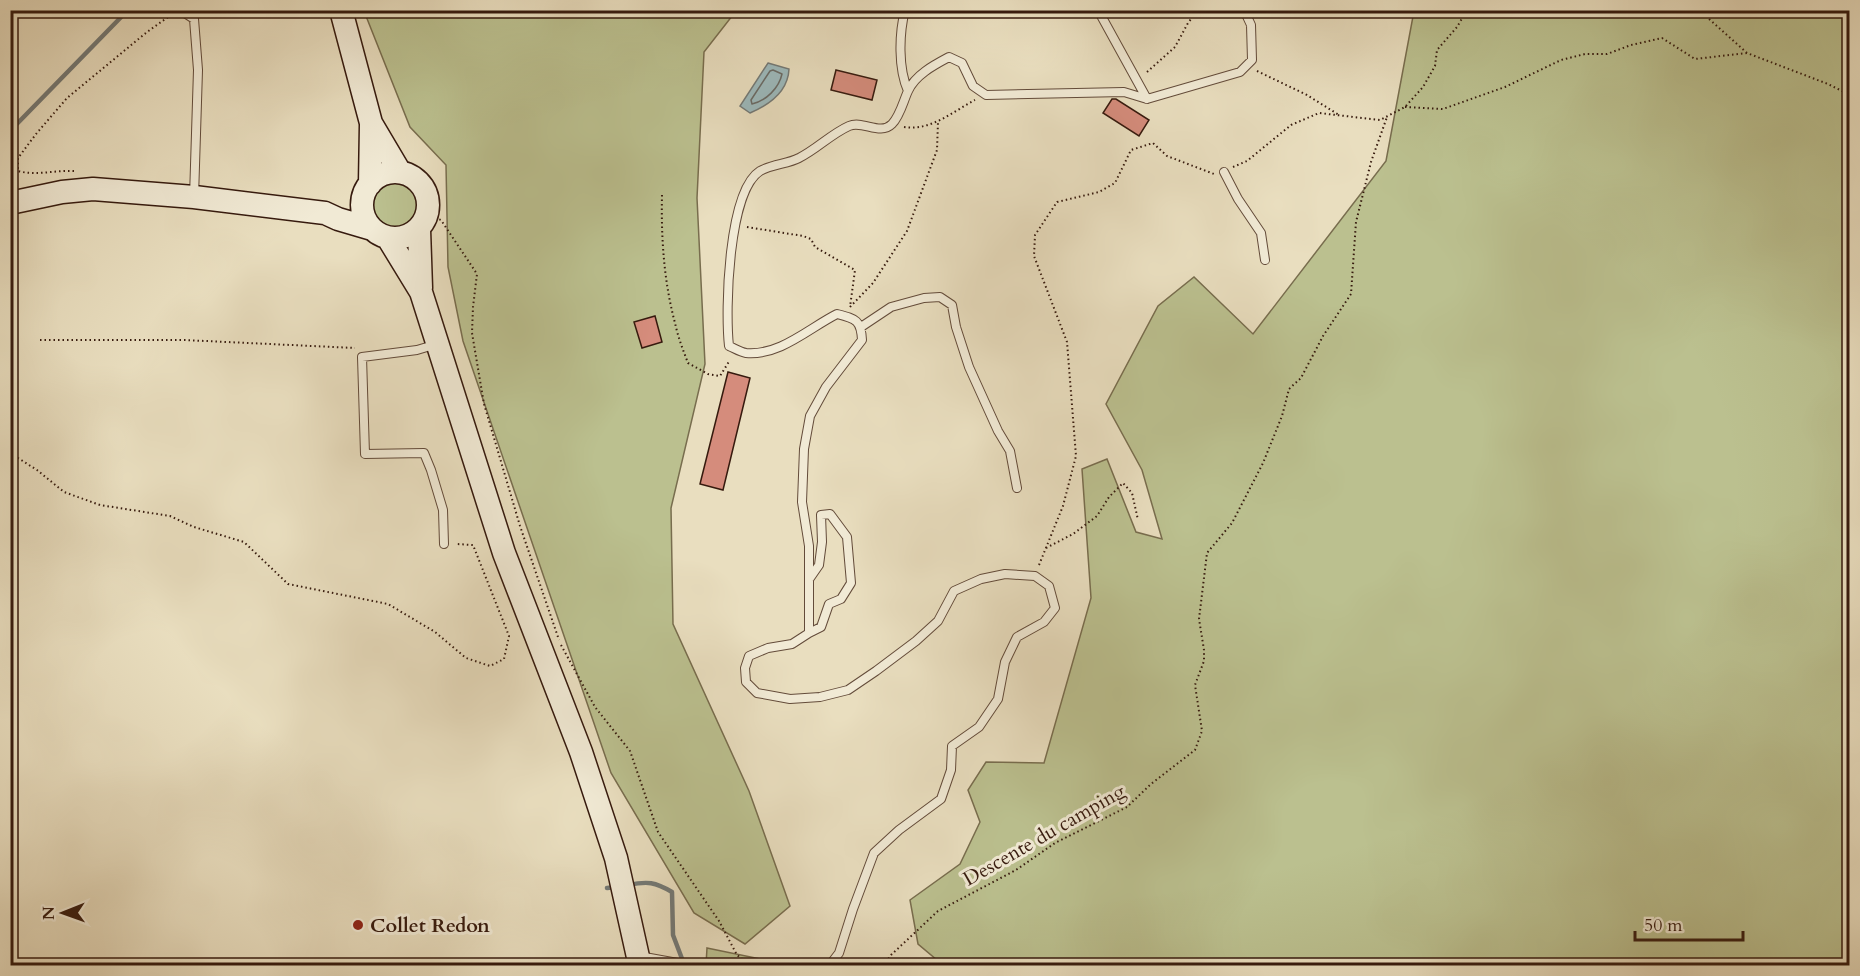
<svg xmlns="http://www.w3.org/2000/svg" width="1860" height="976" font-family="Cardo,serif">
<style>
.green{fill:#bbc08f;stroke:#786d4e;stroke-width:1.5}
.water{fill:#9cb9bc;stroke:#737976;stroke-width:1.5}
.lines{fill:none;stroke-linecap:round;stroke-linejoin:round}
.shore{stroke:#696a65;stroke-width:1.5}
.stream{stroke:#737976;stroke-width:4.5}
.building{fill:#d58c7c;stroke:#361a0e;stroke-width:1.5}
.lane-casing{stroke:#634b3a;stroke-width:10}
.secondary-casing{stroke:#361a0e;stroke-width:25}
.path{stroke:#361a0e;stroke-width:2;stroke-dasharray:1.5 3;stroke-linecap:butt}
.lane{stroke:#f1ead5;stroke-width:8}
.secondary{stroke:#f1ead5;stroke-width:22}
.poi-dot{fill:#8f2418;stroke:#f1ead5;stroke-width:2}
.labels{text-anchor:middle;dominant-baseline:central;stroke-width:6;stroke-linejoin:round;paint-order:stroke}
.street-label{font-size:20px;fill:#361a0e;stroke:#f1ead5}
.poi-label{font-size:20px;font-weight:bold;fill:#361a0e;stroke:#f1ead5;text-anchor:start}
</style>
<rect width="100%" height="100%" fill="#e9debf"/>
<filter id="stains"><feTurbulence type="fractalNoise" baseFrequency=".00333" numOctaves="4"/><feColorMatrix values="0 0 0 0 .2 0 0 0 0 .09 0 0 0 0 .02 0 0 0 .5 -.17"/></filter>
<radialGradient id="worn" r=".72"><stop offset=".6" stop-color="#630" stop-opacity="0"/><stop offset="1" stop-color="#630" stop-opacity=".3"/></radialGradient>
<path class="green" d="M364,11H736L704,52L697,198L705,364L671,508L673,624L749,791L790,906L745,944L694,913L611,773L463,341L448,267L446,165L410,127Z
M1414,11H1849V965H943L918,944L910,900L960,864L980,822L968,790L986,762L1044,763L1091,598L1082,469L1107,459L1136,532L1162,539L1142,470L1106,404L1158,306L1194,277L1253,334L1386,161Z
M371 205a24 24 0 1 1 48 0a24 24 0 1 1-48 0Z
M707,948L789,965H706Z"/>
<path class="water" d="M768,63L789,69C788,91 769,105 750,113L740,106Z"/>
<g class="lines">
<path class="shore" d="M773,70L782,74C779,88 766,101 752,104L751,100L770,71Z"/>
<path class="stream" d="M10,131L128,10
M628,885C648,881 655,882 672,892L673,935L684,964
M607,888L617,887"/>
</g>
<path class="building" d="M836,70L877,80L872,100L831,90Z
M1112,99H1116L1149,120L1139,136L1103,113Z
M655,316L662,342L642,348L634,322Z
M728,372L750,378L723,490L700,484Z"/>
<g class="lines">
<defs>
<path id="lane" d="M180,10L194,19L198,70L194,197
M905,10C899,34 898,68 908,91
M1098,10L1147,99
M1224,172L1238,199L1261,233L1265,260
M861,327L891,307L924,298L940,297L952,305L956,327L969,367L998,431L1010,451L1017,488
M437,344L417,350L362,357L365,454L424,453L431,470L443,510L444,544
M809,633L821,627L829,604L841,599L851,583L847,537L830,514L821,515L822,542L819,565L810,578
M639,956L694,966
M829,966L839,953L853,909L874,853L899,830L941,799L951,770L952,746L979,727L998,699L1005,662L1017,637L1044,622L1055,608L1049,586L1035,576L1005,574L981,579L954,591L938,621L916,641L876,671L848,690L820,697L790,699L757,693L746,682L745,668L749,656L768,648L792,644L809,633V546L802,502L804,449L810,416L826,387L862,340C861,320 856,319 837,314C809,328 780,356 746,353C740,352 734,348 729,346C725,310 728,191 760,171C772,164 788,164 799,158C817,149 831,134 849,126C863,120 880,136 892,124C900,116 903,102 908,91C915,75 934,65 949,57L962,63L973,86L986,95L1124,92L1147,99L1240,72L1252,60L1251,25L1244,10"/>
<path id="secondary" d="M341,10L371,123L400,172
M362 205a33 33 0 1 1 66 0a33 33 0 1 1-66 0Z
M370,184L371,125
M10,203L62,192L93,189L194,197L325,213L338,219L372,229
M419,229L421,288
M388,238L421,292L504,553L581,752L616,858L640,966"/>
</defs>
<use href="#lane" class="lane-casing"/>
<use href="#secondary" class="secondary-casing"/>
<path class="path" d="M1699,10L1747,53L1828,84L1850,95
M1257,71L1307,95L1339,115
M1147,72L1175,47L1188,23L1198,10
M1405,107L1443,109L1505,87L1561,60L1585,54H1607L1631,45L1662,38L1695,59L1747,53
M904,127C931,131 952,112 975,100
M1233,167L1247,161L1291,125L1319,113L1380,120L1405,107L1423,87L1435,66L1437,50L1457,27L1467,10
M74,171C55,170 36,176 18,171V158L36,134L67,98L147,32L171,15
M662,195C661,238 664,282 675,323C678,337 683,350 688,363L708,374L720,376L730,360
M435,218L441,220L477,274L473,307L472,333L484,404L520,526L559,640
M747,227L803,236L811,239L815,247L855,270L850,307
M850,307L873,283L907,231L937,150L938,122
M40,340H184L355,348
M10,453L37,470L64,492L100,505L170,516L194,527L244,542L288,584L388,604L435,632L466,658L490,666L504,659L509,636L473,545L456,544
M1046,548L1073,534L1097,516L1109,497L1123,483L1132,493L1138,520
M1039,565L1063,506L1076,456L1067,342L1034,256L1035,235L1057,202L1099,192L1115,183L1131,150L1153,143L1167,156L1214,174
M561,645L595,707L630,751L658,832L719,921L737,955L751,966
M883,966L891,955L938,911L1016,870L1055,843L1127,807L1151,784L1195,750L1202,731L1195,685L1204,661V650L1199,619L1207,553L1232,523L1263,463L1282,416L1289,389L1301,378L1323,336L1351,294L1356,222L1371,162L1387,117"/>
<use href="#lane" class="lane"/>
<use href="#secondary" class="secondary"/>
</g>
<circle class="poi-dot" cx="358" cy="925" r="6"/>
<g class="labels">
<g class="street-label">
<text transform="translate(1044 835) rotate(-30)">Descente du camping</text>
</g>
<g class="poi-label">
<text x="370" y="925">Collet Redon</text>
</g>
</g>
<rect width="1860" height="976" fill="none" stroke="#e9debf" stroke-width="36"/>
<rect x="12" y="12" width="1836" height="952" fill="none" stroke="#361a0e" stroke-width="3"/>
<rect x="18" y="18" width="1824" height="940" fill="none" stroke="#361a0e" stroke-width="1.5"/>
<g transform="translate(63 913) rotate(269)" stroke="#f1ead5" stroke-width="4.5" paint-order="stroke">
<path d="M0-4.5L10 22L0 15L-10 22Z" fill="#361a0e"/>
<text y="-9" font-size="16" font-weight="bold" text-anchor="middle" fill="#361a0e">N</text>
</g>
<path d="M1635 931v9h108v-9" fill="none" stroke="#361a0e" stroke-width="3"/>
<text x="1644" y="931" font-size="18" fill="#361a0e" stroke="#f1ead5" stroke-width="4.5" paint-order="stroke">50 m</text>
<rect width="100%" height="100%" filter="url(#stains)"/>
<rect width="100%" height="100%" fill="url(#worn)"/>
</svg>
